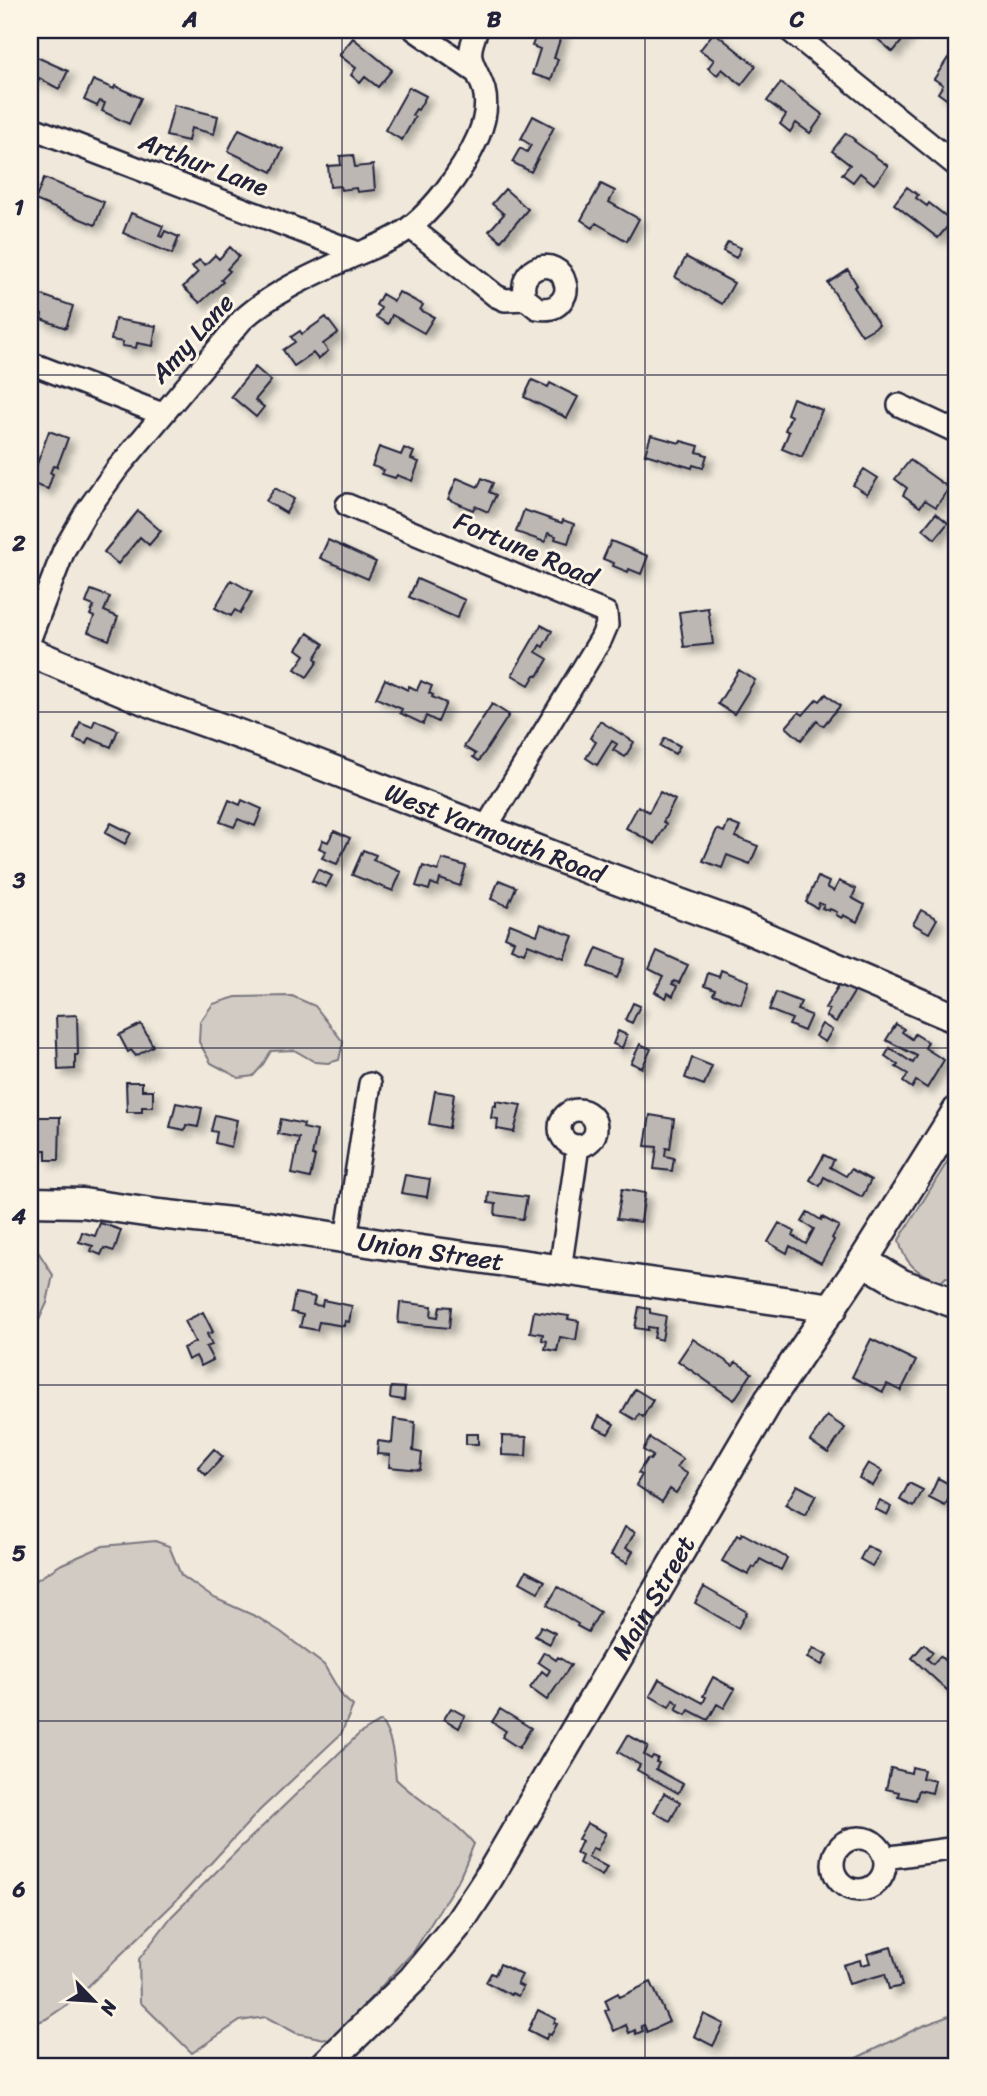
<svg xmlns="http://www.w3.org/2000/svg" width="987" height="2096" font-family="Sriracha,sans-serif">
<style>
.green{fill:#d1cbc3;stroke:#7a767f;stroke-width:2}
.building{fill:#bcb7b3;stroke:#22223b;stroke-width:2;filter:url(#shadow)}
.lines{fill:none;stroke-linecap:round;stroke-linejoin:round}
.street-casing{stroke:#22223b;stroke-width:26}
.secondary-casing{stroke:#22223b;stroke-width:33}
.street{stroke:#fcf5e5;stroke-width:21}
.secondary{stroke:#fcf5e5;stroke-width:28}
.grid{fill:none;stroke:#22223b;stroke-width:2;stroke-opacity:0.55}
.labels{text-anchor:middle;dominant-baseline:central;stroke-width:6;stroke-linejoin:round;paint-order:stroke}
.street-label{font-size:26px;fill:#22223b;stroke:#fcf5e5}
.neatline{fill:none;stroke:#22223b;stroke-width:2.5}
.grid-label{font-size:23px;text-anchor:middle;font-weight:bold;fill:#22223b}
</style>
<defs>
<filter id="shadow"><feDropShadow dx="6" dy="6" stdDeviation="3.5" flood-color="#0004"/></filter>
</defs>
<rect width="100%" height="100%" fill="#efe8db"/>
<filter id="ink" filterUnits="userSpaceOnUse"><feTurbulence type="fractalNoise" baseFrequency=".0143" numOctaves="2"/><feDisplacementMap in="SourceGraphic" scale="14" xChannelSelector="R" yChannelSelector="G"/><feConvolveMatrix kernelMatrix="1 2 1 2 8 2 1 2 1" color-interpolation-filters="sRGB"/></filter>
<g filter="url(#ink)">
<path class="green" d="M292,996L315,1006L343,1042L339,1060L328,1063L315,1062L294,1050L271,1051L262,1066L253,1076L239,1078L211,1063L199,1042L200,1022L213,1004L236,997Z
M957,1146V1281L946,1277L941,1282C918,1274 904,1264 899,1240Z
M30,1239L53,1275L47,1303L30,1339Z
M155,1541L169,1546L181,1575L212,1597L257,1617L281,1632L324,1665L343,1697L353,1706L341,1734L260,1810L173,1904L74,2000L46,2019L30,2025V1584L62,1564L103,1546Z
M381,1721C393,1739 394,1758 396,1779C420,1803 452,1817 474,1844L460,1877L414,1951L344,2027L329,2040L296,2033L266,2017L240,2021L192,2053L140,2002L139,1959L172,1916L243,1845L359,1734Z
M957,2013V2066H840L920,2027Z"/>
<path class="building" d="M538,30H563L554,58L558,59L551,80L532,74L540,49L532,46Z
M869,30H889L894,34L897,30H911L893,52L868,31Z
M714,32L756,66L741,85L722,69L717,75L708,68L714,60L700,50Z
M353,38L392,70L378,87L365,77L360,83L351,75L356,68L339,55Z
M30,54L68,71L59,89L39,78L38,81L30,77Z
M948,58L957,65V95L952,103L938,93L943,85L934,79Z
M93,80L114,89L115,86L141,98L129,124L102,111L105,103L100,101L97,106L84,100Z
M781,83L823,115L810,133L796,123L790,132L780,124L786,115L767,101Z
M409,87L426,96L418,110L416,109L412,115L415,117L402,140L385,130Z
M174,105L218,116L214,134L191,128L188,141L166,136Z
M533,116L554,127L531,172L512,162L520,148L527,152L531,145L521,139Z
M239,129L283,149L272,172L228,151Z
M846,133L855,140L854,141L888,166L874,184L860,173L853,182L842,174L850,165L832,151Z
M353,155L355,167L373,165L375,190L357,192L356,188L341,190L340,186L330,187L328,166L341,165L340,156Z
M44,178L104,202L95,225L35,200Z
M601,184L615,191L609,202L639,219L627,241L596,223L593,228L581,220Z
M907,187L918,195L916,198L927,206L929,203L952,221L938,238L894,204Z
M505,189L528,209L501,241L489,231L504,214L492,204Z
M131,213L163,226L159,236L162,237L165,231L179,237L172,254L123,233Z
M728,242L741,248L736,258L723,251Z
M230,247L239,256L227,269L230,271L221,280L223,282L200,303L183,287L198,272L192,267L199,260L205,265L215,255L219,259Z
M686,257L734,283L722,304L675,277Z
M848,270L857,285L854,287L879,325L862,335L828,283Z
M33,292L73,306L66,328L41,319L42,314L30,310V300Z
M399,292L423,305L420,310L434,317L424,333L392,315L388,324L376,317L381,308L376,305L382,294L394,301Z
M326,317L338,333L323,344L328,351L318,359L313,353L294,366L283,350L295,342L291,337L300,331L302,334Z
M115,319L156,326L153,346L137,343L136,348L122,346L123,342L111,340Z
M255,367L271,381L255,400L264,407L256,417L231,396Z
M532,380L548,387L550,383L578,397L567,418L524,397Z
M793,398L822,410L802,457L782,449L789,432L785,430L791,416L787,414Z
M49,431L68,438L57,467L53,466L50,473L53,474L48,489L30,483Z
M651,435L680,443L681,441L699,446L697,452L707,455L703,468L693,465L692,468L645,454Z
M379,447L401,455L404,448L414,452L411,459L419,462L412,481L397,475L395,478L382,474L384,470L372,466Z
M910,460L949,488L936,507L925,500L920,507L903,495L907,488L895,479Z
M864,469L878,478L867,494L853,485Z
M457,478L478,487L482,478L493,483L489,492L496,495L488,512L475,506L473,510L448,499Z
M275,488L294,499L286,513L266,501Z
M524,510L562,523L563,520L574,524L568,543L555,539L556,536L548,533L545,542L516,532Z
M138,511L161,531L149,545L140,537L118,564L104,552Z
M936,513L948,523L935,539L923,529Z
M328,540L376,562L368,579L320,558Z
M611,541L648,556L641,574L629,569L628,572L613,566L614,563L603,559Z
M417,579L465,600L457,618L409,597Z
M231,580L252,592L240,613L235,610L231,616L215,608Z
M91,590L110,597L104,611L118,617L109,640L88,632L94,617L90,615L94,606L86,603Z
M708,608L713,644L684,647L679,612Z
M541,625L552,631L543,647L540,645L536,652L548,659L538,676L535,675L529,685L512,675Z
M308,633L324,644L315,658L318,661L307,677L295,669L305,655L297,649Z
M739,670L755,680L734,714L718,704Z
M385,679L408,690L409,686L417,690L421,681L432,686L429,693L433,695L432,697L446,703L438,722L426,716L423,724L400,713L402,709L376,698Z
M826,694L840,706L823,726L817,721L801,740L786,727L799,712L803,715L817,699L820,701Z
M492,704L509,715L479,761L473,757L476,754L464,747Z
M95,720L118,730L111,747L89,738L86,744L74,739L80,722L92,727Z
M600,721L634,742L625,757L613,750L617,744L612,741L597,765L586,758L596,742L590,738Z
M665,738L680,746L675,754L660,746Z
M660,792L675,800L663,822L666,824L655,844L626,828L638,806L649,812Z
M229,800L240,805L242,800L262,809L255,826L238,819L234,827L220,822Z
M728,822L740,827L735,837L758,846L750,864L727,855L722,868L703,861L717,829L724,832Z
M111,823L131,833L125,844L105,833Z
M334,831L350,838L337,864L322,858L326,851L319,848L323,840L328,842Z
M363,850L376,855L373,860L401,872L393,891L352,875Z
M442,859L466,866L460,886L440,879L438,886L431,883L429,890L416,886L423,866L438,871Z
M318,869L332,876L326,887L312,881Z
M818,877L829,882L827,887L834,891L839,881L856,889L852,898L865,905L857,922L843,915L842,918L836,915L837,912L830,909L829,911L822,908L824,905L819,903L817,908L806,902Z
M499,880L516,887L508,906L491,899Z
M921,910L937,919L929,933L913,924Z
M510,924L537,935L541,924L573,936L564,958L528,944L524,953L511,948L514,941L505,937Z
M597,948L625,959L617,978L589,966Z
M657,951L688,965L679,983L674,981L672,984L677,986L673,996L668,993L666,998L655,992L663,976L649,969Z
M721,970L749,981L741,1004L713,994L715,990L704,986L708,973L719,977Z
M842,980L856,989L836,1022L826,1016L829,1010L825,1008Z
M776,992L801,1002L797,1010L811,1015L804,1031L789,1025L792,1019L769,1010Z
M633,1003L640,1006L632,1023L625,1020Z
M77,1015L78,1055H75V1069L58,1070L56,1016Z
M141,1024L153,1046L136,1056L131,1050L128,1052L119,1035Z
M822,1024L832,1030L825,1042L815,1036Z
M896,1024L904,1029L902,1032L912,1039L915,1034L928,1042L925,1048L944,1060L927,1088L916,1081L912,1088L903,1082L908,1074L896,1067L898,1065L885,1056L890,1048L913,1063L917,1056L886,1040Z
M618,1031L627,1035L622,1048L613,1044Z
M640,1044L651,1049L642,1068L631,1063Z
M692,1058L712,1066L704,1085L685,1078Z
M126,1082H142V1090H153V1107H142V1112H127Z
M435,1091L454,1094L449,1128L429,1124Z
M496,1101L521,1105L514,1132L497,1129L498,1119L491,1118L493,1105L496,1106Z
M176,1103L202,1108L198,1127L186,1125L185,1130L170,1127Z
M215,1115L237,1120L231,1147L215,1143L217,1132L211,1131Z
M650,1115L674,1119L670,1149L666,1148L665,1156L674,1158L672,1171L654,1169L657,1147L645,1146Z
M37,1117H60L59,1160H46V1150H36Z
M281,1119L304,1124L303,1128L317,1131L312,1156H315L310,1178L292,1174L299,1138L278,1134Z
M824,1155L834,1160L830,1167L846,1176L851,1169L871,1180L862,1197L824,1177L820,1186L810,1180Z
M405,1175L430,1179L427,1197L401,1193Z
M622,1189L645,1193L641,1222L617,1219Z
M489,1192L527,1197L523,1219L495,1215L496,1204L488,1203Z
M808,1212L821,1220L822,1217L839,1226L832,1238L834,1240L821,1263L790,1246L787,1253L768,1242L779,1223L795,1232L793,1236L806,1244L814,1229L802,1222Z
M100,1223L121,1230L114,1251L104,1248L101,1255L91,1251L93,1246L79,1242L82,1232L95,1236Z
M295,1293L315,1297L313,1305L322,1306L323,1300L352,1306L349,1322L345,1321L344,1326L319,1322L317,1330L300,1327L303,1315L291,1312Z
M400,1302L432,1306L431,1316L438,1317L440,1306L451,1307L449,1328L398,1323Z
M639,1307L650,1309V1313L666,1316L662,1340L654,1338L656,1328L648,1327V1330L635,1328Z
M534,1311L569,1316L568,1319L579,1321L576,1340L560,1337L557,1351L545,1349L547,1341L542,1340L543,1334L530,1332Z
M203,1312L213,1332L207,1334L212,1345L206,1347L213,1360L201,1366L196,1356L188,1360L183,1348L195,1342L185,1321Z
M693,1339L733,1366L736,1362L752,1373L734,1400L678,1361Z
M871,1339L916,1361L901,1391L887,1384L883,1392L852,1377Z
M391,1387L405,1388L404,1400L390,1398Z
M635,1389L653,1400L643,1417L639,1414L636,1420L622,1412Z
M599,1416L614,1424L608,1434L594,1427Z
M827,1416L845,1428L828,1453L810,1441Z
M394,1419L415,1422L413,1451L422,1453L420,1470L389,1467L390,1455L377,1454L378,1441L392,1443Z
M466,1434H478V1444H466Z
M502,1436L527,1437L526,1456L502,1455Z
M650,1438L683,1459L677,1467L688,1474L676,1493L670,1489L662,1502L636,1485L642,1475L638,1473L647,1459L650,1460L653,1456L643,1450Z
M214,1449L223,1457L206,1475L198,1467Z
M868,1463L882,1471L873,1486L859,1478Z
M955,1470L957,1471V1492L952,1502L948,1500L945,1506L929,1498L938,1478L949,1484Z
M909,1483L923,1490L914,1507L900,1500Z
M797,1485L816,1495L805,1516L785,1505Z
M880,1500L891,1507L887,1515L875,1509Z
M625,1527L635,1532L626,1548L633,1551L627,1563L611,1555Z
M742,1533L787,1558L781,1570L760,1559L755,1568L753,1567L748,1575L722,1561L737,1535L740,1537Z
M867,1546L880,1553L872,1566L860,1559Z
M526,1571L545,1581L538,1592L520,1582Z
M558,1587L600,1612L588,1632L577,1626L578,1624L547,1605Z
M704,1587L747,1612L738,1628L695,1603Z
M541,1626L555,1633L550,1644L535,1636Z
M924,1644L933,1652L927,1659L933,1664L940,1656L957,1672V1680L947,1690L912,1658Z
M813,1648L827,1655L822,1665L807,1658Z
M544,1652L556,1660L558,1657L571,1665L547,1700L530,1688L542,1671L547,1675L550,1670L538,1662Z
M713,1677L735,1689L724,1708L717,1704L708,1720L689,1710L686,1715L676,1710L679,1704L673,1700L669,1707L650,1696L659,1679L703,1703L706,1697L703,1696Z
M451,1708L465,1716L459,1728L444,1719Z
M500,1709L531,1728L519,1748L502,1737L506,1731L492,1722Z
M628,1735L648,1746L644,1755L651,1759L653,1756L658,1758L656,1762L659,1763L656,1769L683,1784L678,1793L637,1770L640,1765L618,1752Z
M912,1767L924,1770L922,1778L935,1781L932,1793L919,1790L916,1800L898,1796L899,1792L886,1789L891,1768L911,1773Z
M664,1793L680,1802L670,1821L654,1812Z
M587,1823L606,1833L597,1850L593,1848L588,1857L607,1867L602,1876L579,1863L582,1856L576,1853L582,1841L578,1839Z
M891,1947L902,1986L889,1989L885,1974L849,1984L843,1965L860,1960L861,1965L870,1963L867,1954Z
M500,1964L522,1975L517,1984L523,1987L518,1996L512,1993L511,1995L486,1982L491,1973L495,1975Z
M651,1982L669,2022L647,2032L644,2025L641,2026L643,2031L636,2034L635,2030L629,2033L626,2025L614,2031L605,2011L609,2009L605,2000L618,1993L620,1997Z
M538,2010L556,2019L554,2023L557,2024L551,2035L548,2034L546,2039L528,2030Z
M704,2014L724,2024L713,2046L694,2036Z"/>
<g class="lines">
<defs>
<path id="street" d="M415,30L474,71
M789,30L957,166
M30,127L358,253
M410,227L496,296L505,300L526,299C513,267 558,253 565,283C567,289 566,295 562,300C556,309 547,310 537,308L526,299
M30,363L162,414
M899,405L957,432
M347,505L606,613L607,625L601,639L485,829
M30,638L64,550L86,512L117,469L242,320C273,291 319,272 358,254C371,248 385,243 397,236C430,217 463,171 478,137C484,123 488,106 484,90C475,62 463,62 477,30
M560 1128a18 18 0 1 1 36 0a18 18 0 1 1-36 0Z
M346,1239L370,1084
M560,1270L578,1146
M833 1864a26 26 0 1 1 52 0a26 26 0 1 1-52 0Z
M884,1858L957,1848"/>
<g id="secondary">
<path id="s1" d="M30,652L154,704L269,745L600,874L731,922L957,1019"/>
<path id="s2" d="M30,1202L83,1203L159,1214L267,1226L393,1246L833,1308"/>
<path d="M863,1261L902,1284L957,1304"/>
<path id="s3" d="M324,2066L413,1979L459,1923L486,1882L769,1400L863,1261L957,1111"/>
</g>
</defs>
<use href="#street" class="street-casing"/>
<use href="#secondary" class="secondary-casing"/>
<use href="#street" class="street"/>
<use href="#secondary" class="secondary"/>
</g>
</g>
<path class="grid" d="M342,30V2066M645,30V2066M30,375H957M30,712H957M30,1048H957M30,1385H957M30,1721H957"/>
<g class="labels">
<g class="street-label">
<text transform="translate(204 164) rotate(21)">Arthur Lane</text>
<text transform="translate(192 338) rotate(-48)">Amy Lane</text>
<text transform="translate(526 549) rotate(23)">Fortune Road</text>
<text stroke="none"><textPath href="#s1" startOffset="499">West Yarmouth Road</textPath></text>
<text stroke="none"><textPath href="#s2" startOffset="404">Union Street</textPath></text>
<text stroke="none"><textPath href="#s3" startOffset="576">Main Street</textPath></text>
</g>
</g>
<rect width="987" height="2096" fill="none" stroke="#fcf5e5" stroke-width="77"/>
<g transform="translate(94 2001) rotate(115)" stroke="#fcf5e5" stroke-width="5" paint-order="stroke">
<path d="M0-5L12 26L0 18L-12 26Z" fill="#22223b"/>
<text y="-10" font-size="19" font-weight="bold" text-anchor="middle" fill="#22223b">N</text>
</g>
<rect x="38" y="38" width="910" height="2020" class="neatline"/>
<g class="grid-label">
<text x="190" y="27">A</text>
<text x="494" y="27">B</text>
<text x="797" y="27">C</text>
<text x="19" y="215">1</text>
<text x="19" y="551">2</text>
<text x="19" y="888">3</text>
<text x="19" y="1224">4</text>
<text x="19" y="1561">5</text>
<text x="19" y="1897">6</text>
</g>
</svg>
